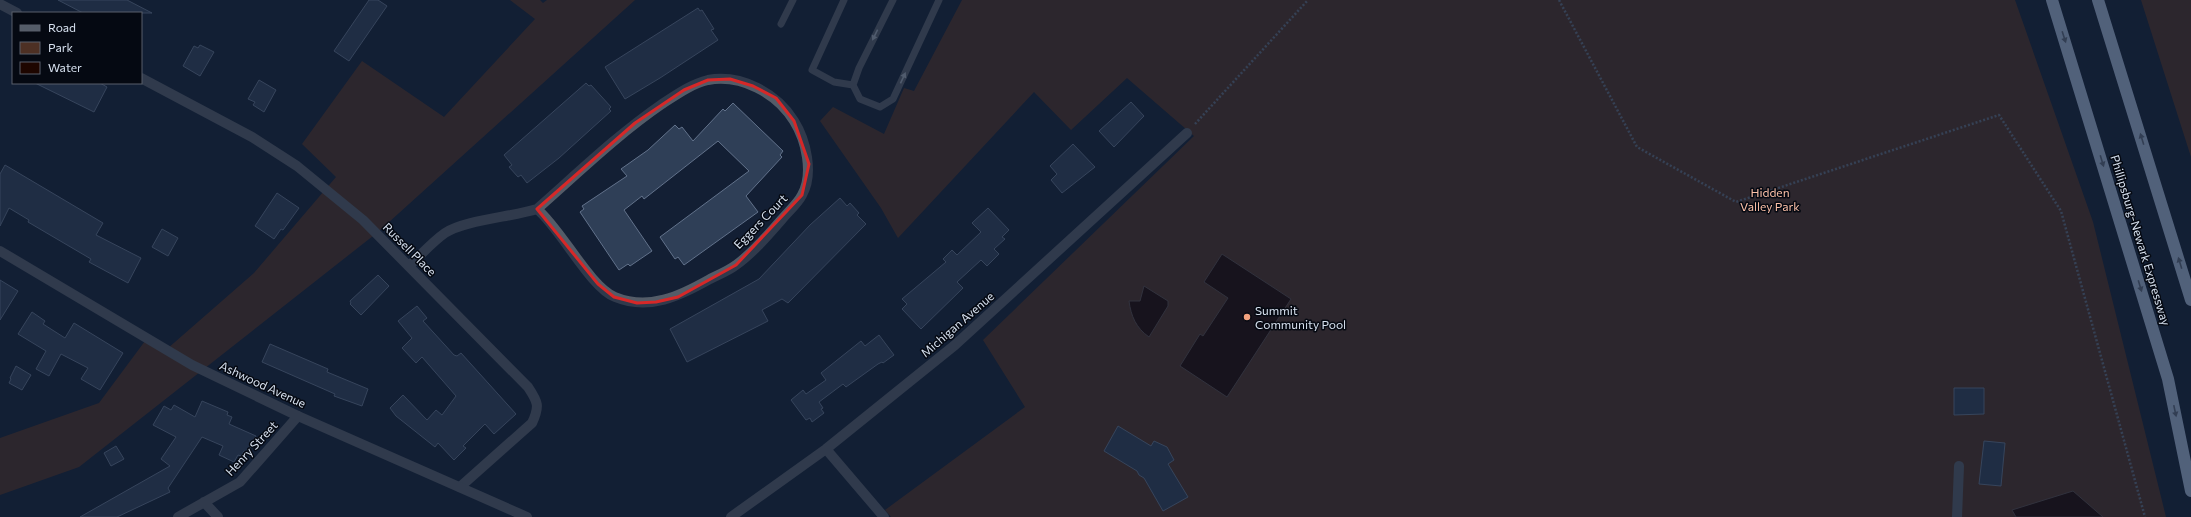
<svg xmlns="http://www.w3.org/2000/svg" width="2191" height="517" font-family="Commissioner,sans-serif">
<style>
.green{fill:#4d3024}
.water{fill:#1e0600;stroke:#564848}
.building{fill:#2f3f57;stroke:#62728b}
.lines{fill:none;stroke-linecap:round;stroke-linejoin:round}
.path{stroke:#5f6a7d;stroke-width:2.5;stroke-dasharray:2 2;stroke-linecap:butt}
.service{stroke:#545c68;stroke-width:7}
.minor{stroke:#545c68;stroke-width:10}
.tertiary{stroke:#545c68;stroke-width:10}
.motorway{stroke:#9eb1ce;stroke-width:12}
.oneway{fill:#9ca5b2}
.oneway2{fill:#596579}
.marked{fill:none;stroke:#d62828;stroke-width:3;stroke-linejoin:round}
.poi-dot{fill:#f2a17e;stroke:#050912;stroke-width:1.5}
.labels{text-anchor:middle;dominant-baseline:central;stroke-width:3;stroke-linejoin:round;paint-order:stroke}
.park-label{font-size:12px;fill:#fdc1a8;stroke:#050912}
.street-label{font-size:12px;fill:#d7e1ef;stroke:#050912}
.poi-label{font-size:12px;fill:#d7e1ef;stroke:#050912;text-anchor:start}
</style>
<rect width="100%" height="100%" fill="#131f34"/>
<path class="green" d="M510,0H540L543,3L547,0H635L378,232L79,467L0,495V438L99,403L148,337L167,349L254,273L336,177L302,144L362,61L444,117L535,19Z
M962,0H2015L2093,222L2166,517H891L885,510L1025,407L983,340L1194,136L1127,78L1071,130L1034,92L898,238L881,208L820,121L833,107L884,134L904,88L914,91Z
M2141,0H2191V157Z"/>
<path class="water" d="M1222,254L1291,299L1227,397L1180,366L1200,334L1203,336L1228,298L1204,282Z
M1144,286L1168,301V306L1149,337C1136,328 1131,316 1129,301H1140Z
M2073,491L2103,517H2016L2012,510Z"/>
<path class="building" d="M58,0H127L152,13H83Z
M369,0H378L387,6L349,61L334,51Z
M698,8L700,11L702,10L714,29L711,30L718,40L660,78L625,99L605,67Z
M200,45L214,52L200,76L183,66L194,46L198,48Z
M259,80L276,90L264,112L253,105L255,102L248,99Z
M35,83H100L107,87L94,112Z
M586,83L589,86L591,85L611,107L609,109L611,111L559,158L527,183L521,175L518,177L509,167L512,165L504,155Z
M1131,102L1144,116L1114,147L1099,131Z
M733,103L783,151L780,155L782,157L746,196L758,212L684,265L678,257L675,259L660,237L749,171L718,141L644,199L642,196L624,210L652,251L630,266L628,264L619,270L580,212L584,209L582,206L627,176L621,169L648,150L675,125L679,129L682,127L693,141L723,109L725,111Z
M1073,144L1095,167L1062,193L1051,180L1057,174L1050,166Z
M5,165L103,223L96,235L141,258L128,283L89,262L91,259L28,222L29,220L9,208L0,226V174Z
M277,193L299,208L283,230L281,229L274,239L255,226Z
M840,198L847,206L850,203L859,213L857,215L866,224L788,303L782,299L762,310L768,321L687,362L670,329L759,279L810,225Z
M988,208L1009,230L1002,237L1005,239L994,249L999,254L987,266L981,260L957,282L963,288L921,329L902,309L907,304L902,299L946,262L943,259L952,250L957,255L981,232L972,223Z
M162,229L178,238L168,256L152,247Z
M378,275L389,286L361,315L350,304L351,303L350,301Z
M0,280L18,291L0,320Z
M417,306L427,318L423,321L454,355L457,356L461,353L516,414L494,434L485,424L463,446L466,448L454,460L438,443L435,447L396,416L390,408L403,395L427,420L436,410L442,415L456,396L422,357L416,363L402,348L412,338L398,321Z
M32,312L45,321L43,324L65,338L74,323L123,353L100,390L81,379L88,368L61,354L49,376L36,369L46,351L18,334Z
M879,335L894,355L883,363L882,362L878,364L846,387L843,384L819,402L823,408L821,409L824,413L812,422L810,418L806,420L791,400L803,390L806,394L826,380L821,373L861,341L865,346Z
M270,344L328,369L327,372L368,389L362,406L334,396L335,394L262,362Z
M16,366L31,375L22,390L9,383L11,379L10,378Z
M1954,388H1984V414L1954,415Z
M202,401L228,412L227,415L232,417L229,424L256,436L248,453L244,451L241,456L238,455L234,462L219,455L223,446L202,437L168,488L170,492L117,517H80L170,466L161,459L176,437L153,425L164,406L171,410L174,405L195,417Z
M1118,426L1151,446L1154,441L1167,447L1174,460L1168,464L1188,497L1163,511L1144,478L1139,475L1137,471L1104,451Z
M1984,441L2005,443L2001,486L1979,484Z
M116,446L124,459L111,466L104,453Z"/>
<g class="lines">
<path class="path" d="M1559,0L1637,147L1736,202L1999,115L2061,211L2145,517
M1195,124L1308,0"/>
<path class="service" d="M844,0L812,70L834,82L853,85
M893,0L859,68L853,85L860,99L880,107L893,99L939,0
M781,24L793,0"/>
<path class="minor" d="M0,4L17,13
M141,78L252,137L297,166L363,220L528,387C538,402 540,406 532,423L460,487
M409,266C420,256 432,242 445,233C464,220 512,217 537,209C578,173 617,135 662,104C676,95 691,84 708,80C741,74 777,93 794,121C806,140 814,174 802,195C798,203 789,211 783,218C769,234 753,253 736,265C728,271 718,275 710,279C680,296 649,311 615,297C590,287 561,229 537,209
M826,449L884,517
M204,502L218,517
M178,517L240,482L298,416
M731,517L826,449L955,345L1187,133
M1957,517L1959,466"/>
<path class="tertiary" d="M0,251L192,365L298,416L527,517"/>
<path class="motorway" d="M2052,0L2168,379L2191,491
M2098,0L2191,300"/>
</g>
<defs><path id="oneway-solid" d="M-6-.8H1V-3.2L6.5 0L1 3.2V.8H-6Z"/></defs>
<g class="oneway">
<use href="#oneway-solid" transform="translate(875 35) rotate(116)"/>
<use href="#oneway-solid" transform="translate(903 78) rotate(-65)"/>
</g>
<g class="oneway2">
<use href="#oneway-solid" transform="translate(2064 37) rotate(72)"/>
<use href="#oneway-solid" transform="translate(2142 139) rotate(-107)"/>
<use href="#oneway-solid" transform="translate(2102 161) rotate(73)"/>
<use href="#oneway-solid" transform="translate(2180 263) rotate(-107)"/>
<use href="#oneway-solid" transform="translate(2140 286) rotate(73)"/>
<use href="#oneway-solid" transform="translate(2175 411) rotate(78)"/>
</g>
<path d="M0 0H2191V517H0ZM730,79L753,86L776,98L794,121L809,164L802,195L736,265L678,297L656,302L637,303L614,297L598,284L537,209L635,123L684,90L708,80Z" fill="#131f34" fill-opacity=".55" fill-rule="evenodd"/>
<path class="marked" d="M730,79L753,86L776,98L794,121L809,164L802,195L736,265L678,297L656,302L637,303L614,297L598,284L537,209L635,123L684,90L708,80Z"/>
<circle class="poi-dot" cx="1247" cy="317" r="4"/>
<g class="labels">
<g class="park-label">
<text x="1770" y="192">Hidden<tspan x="1770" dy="14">Valley Park</tspan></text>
</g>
<g class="street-label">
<text transform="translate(760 221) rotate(-46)">Eggers Court</text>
<text transform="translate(2141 240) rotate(73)">Phillipsburg-Newark Expressway</text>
<text transform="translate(410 249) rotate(45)">Russell Place</text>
<text transform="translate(957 324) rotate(-41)">Michigan Avenue</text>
<text transform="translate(263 384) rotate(25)">Ashwood Avenue</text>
<text transform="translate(251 448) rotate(-47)">Henry Street</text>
</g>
<g class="poi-label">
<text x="1255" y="310">Summit<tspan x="1255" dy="14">Community Pool</tspan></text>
</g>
</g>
<rect x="12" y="12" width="130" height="72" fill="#050912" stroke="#595f6a"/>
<rect x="20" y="25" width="20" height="6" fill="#545c68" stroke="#595f6a"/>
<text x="48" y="32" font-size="12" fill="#d7e1ef">Road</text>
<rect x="20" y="42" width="20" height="12" fill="#4d3024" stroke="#595f6a"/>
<text x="48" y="52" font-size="12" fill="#d7e1ef">Park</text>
<rect x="20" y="62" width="20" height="12" fill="#1e0600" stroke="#595f6a"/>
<text x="48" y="72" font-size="12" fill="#d7e1ef">Water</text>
</svg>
